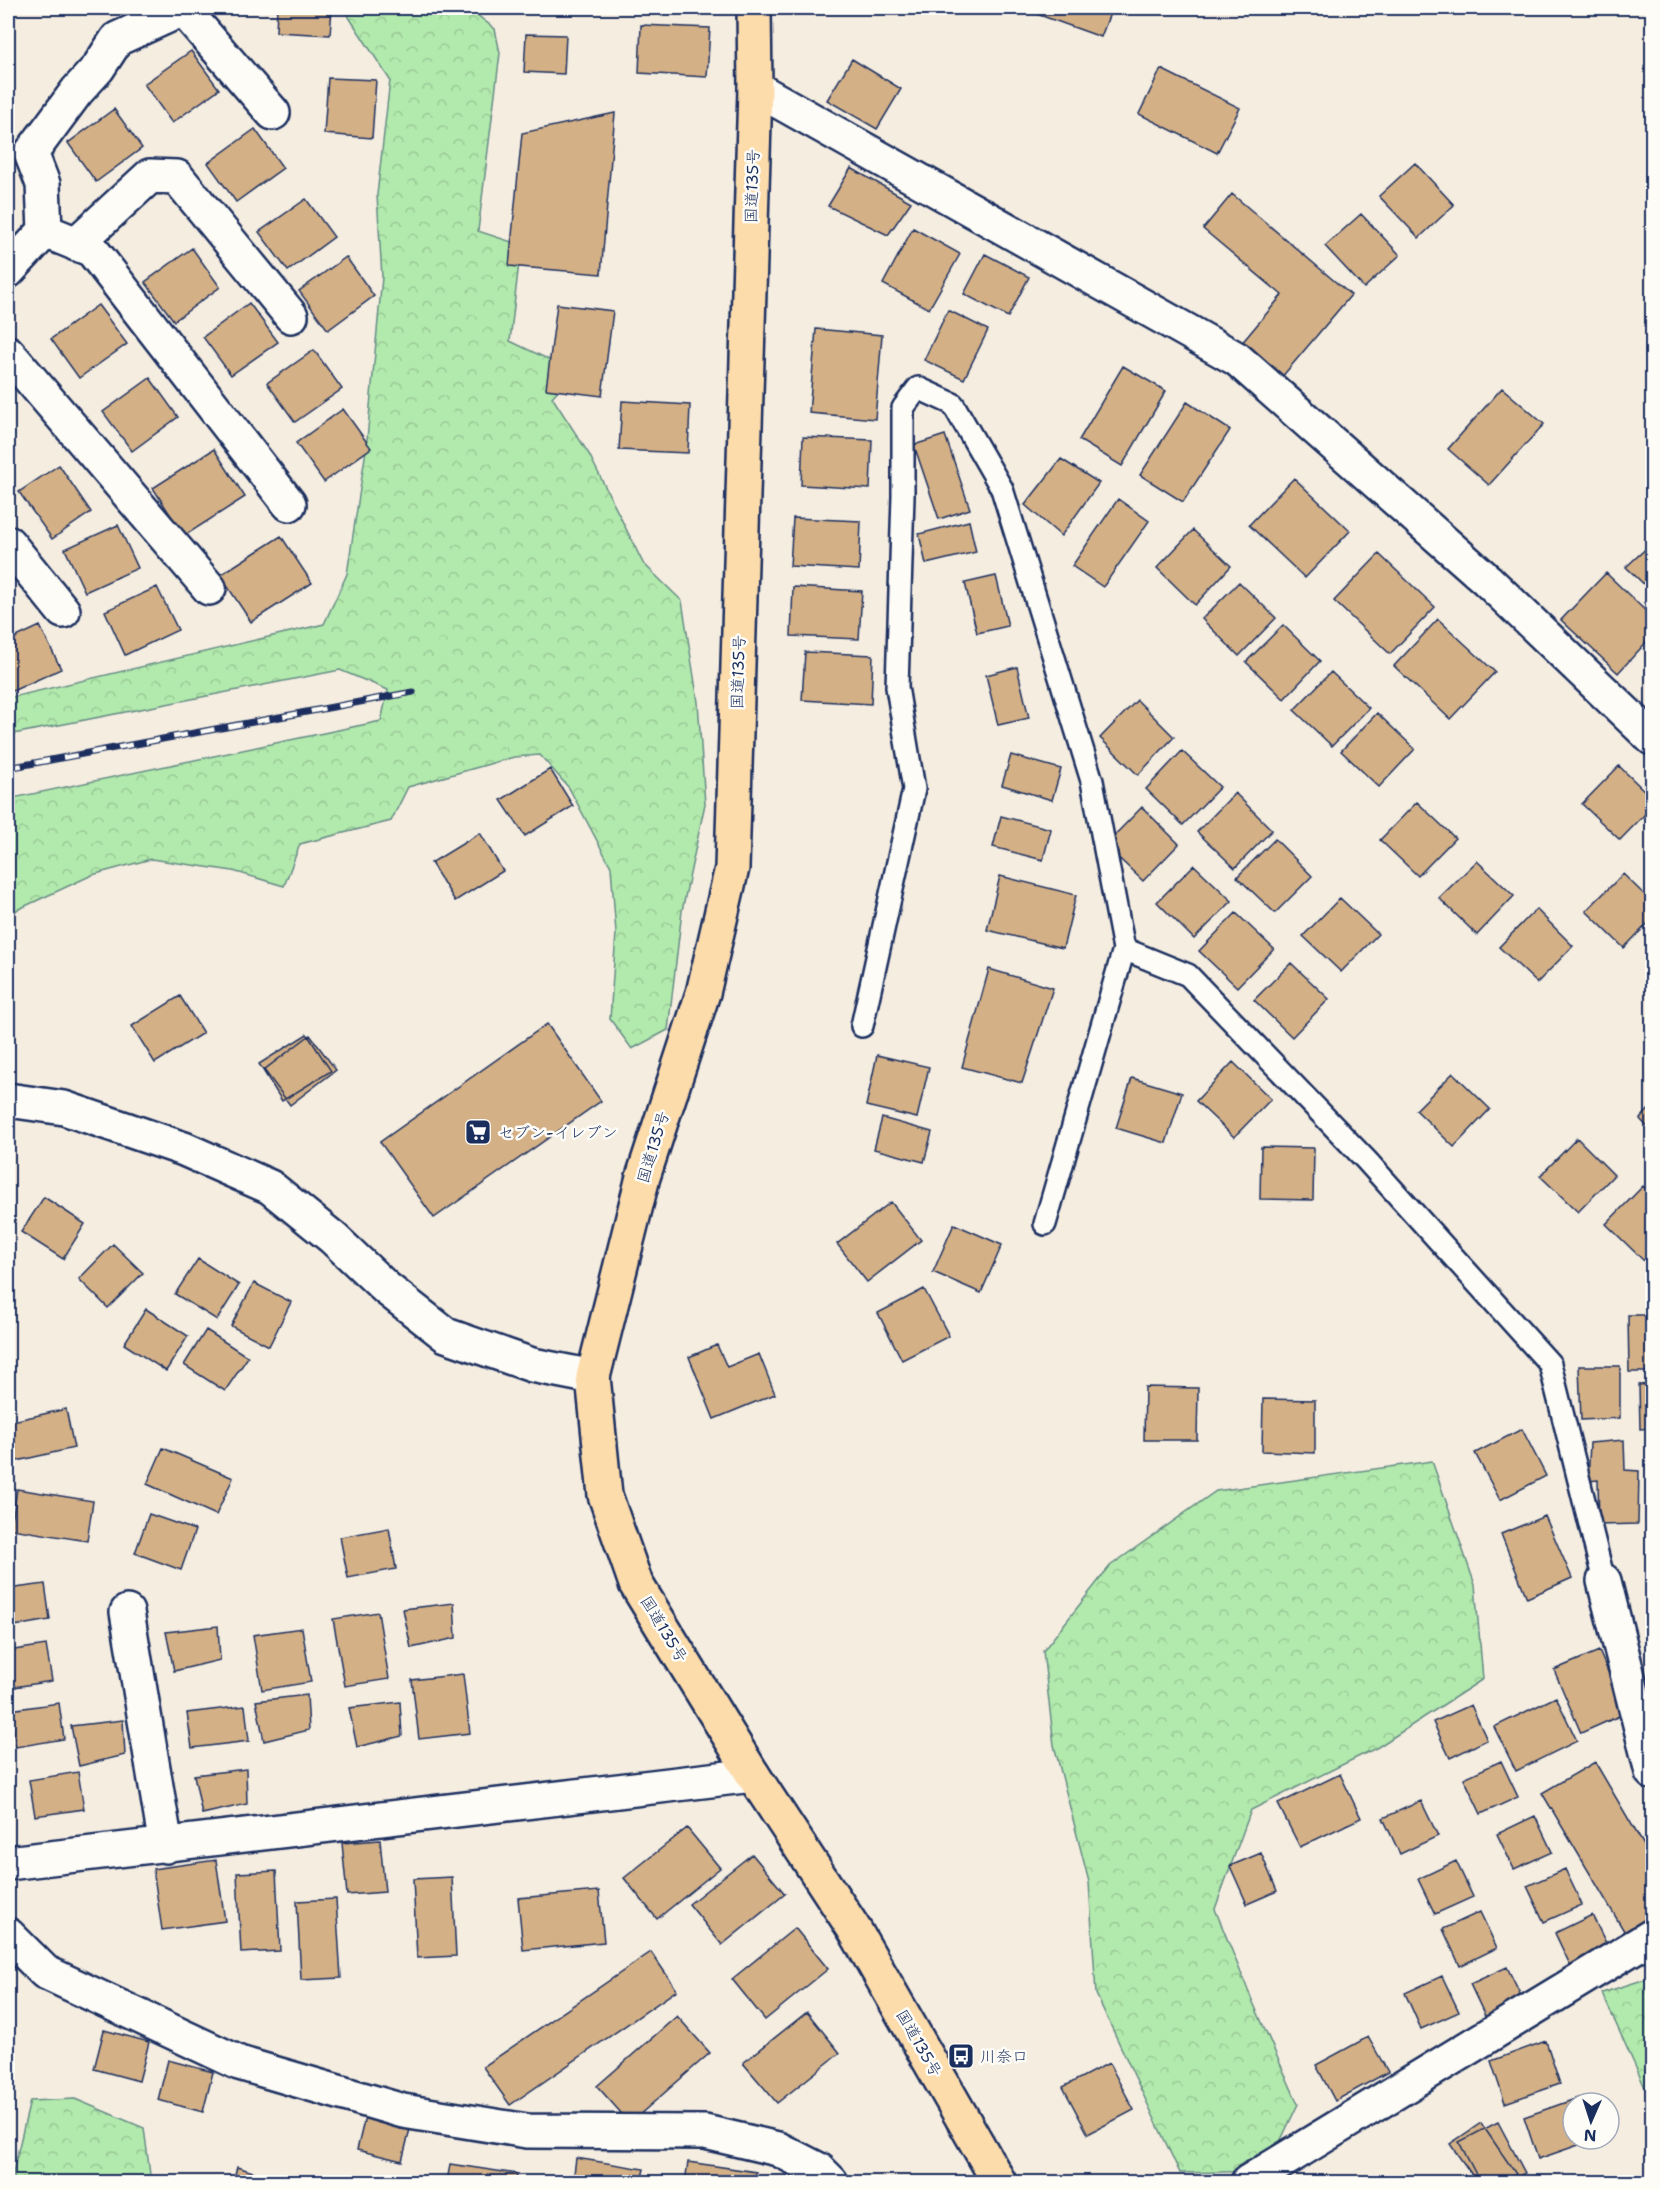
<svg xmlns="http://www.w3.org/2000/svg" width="1660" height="2190" font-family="'Shantell Sans','Klee One',sans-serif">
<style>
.forest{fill:url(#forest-crowns);stroke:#668c85;stroke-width:1.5}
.building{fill:#d4b086;stroke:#1b2f5e;stroke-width:1.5}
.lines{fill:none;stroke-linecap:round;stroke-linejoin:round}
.service-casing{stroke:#1b2f5e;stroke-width:26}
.minor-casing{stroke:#1b2f5e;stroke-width:38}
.tertiary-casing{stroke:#1b2f5e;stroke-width:38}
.trunk-casing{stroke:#1b2f5e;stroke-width:38}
.service{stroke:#fdfcf7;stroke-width:21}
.minor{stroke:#fdfcf7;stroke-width:33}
.tertiary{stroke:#fdfcf7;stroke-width:33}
.trunk{stroke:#fddcac;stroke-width:33}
.rail-casing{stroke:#1b2f5e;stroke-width:7}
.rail{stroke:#fdfcf7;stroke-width:4.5;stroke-dasharray:14;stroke-linecap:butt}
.labels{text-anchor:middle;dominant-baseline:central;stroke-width:5;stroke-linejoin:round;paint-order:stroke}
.street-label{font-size:16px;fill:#1b2f5e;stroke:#fdfcf7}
.poi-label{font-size:16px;fill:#1b2f5e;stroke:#fdfcf7;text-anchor:start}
</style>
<defs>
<pattern id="forest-crowns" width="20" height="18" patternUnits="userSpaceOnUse" patternTransform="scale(1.5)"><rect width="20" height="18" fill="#b2e9ac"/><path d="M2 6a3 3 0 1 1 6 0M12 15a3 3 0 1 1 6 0" fill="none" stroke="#98c896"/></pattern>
</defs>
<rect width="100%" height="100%" fill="#f5ede0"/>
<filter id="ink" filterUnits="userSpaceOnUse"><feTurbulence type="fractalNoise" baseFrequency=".0167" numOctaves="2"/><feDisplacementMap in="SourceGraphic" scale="12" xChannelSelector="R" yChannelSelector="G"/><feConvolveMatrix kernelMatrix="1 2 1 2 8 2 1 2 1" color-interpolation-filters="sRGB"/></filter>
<g filter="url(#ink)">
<path class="forest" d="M343,8H468L495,29L500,53L478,231L521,245L510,341L548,359L568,379L552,397L589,454L643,563L682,601L698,702L705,804L682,911L668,1030L632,1049L610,1019L616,933L611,867L569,788L540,755L514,757L408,787L391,821L300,844L284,886L233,871L151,859L92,875L8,914V799L381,721L388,690L340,670L8,735V698L324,624L347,574L366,450L382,277L377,195L390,80Z
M1432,1461L1475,1585L1483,1679L1378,1747L1251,1810L1215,1909L1252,2000L1298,2104L1266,2171L1180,2173L1096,1994L1089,1882L1054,1745L1043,1651L1110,1566L1216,1491Z
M1652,1977V2103L1602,1993Z
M75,2099L144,2128L151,2182H15L13,2172L30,2101Z"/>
<path class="building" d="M277,8H332L330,35L276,32Z
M1036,8H1112L1101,37L1034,13Z
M641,25L710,28L707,77L639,73Z
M526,34L566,35L564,74L524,72Z
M191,51L219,89L172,123L144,84Z
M852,59L901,89L877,129L827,100Z
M1161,69L1240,108L1217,153L1139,114Z
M328,78L376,80L372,138L324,134Z
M114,109L142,148L96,182L68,143Z
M615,113L601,274L509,266L522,133Z
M255,129L283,168L236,202L208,163Z
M1415,163L1454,205L1419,238L1379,196Z
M851,168L911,202L888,235L828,206Z
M1232,194L1351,295L1281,378L1241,344L1282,295L1203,229Z
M306,199L334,237L288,271L259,232Z
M1361,214L1400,255L1364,288L1325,246Z
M913,228L960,254L929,309L883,284Z
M192,248L220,287L174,321L145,282Z
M985,254L1029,277L1008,317L964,294Z
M346,257L374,296L328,330L299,291Z
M249,303L278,342L231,375L203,337Z
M557,304L613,311L602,396L546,389Z
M98,305L127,344L79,378L51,339Z
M948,310L988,330L964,379L924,360Z
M816,329L882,335L875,419L809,413Z
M314,350L342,389L295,422L267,383Z
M1123,366L1166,391L1122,466L1079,440Z
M150,378L178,417L132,451L103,412Z
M1502,388L1544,424L1489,485L1448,449Z
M622,401L690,405L688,453L619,450Z
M1187,402L1230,430L1183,502L1140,475Z
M343,409L371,448L324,482L296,443Z
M945,435L970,509L939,519L914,445Z
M803,437L872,440L870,489L801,485Z
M214,449L245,497L184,536L153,488Z
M1061,459L1099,483L1061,536L1025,505Z
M59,465L91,512L52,539L19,492Z
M1294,478L1350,531L1305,578L1249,525Z
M1118,499L1149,521L1103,587L1072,566Z
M793,518L861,521L859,570L790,566Z
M969,521L976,552L926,564L919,534Z
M118,525L138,568L85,592L65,549Z
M1193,530L1231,566L1195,605L1157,568Z
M281,536L312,583L251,622L220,575Z
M1652,543V592L1626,567Z
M1379,554L1435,607L1390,654L1334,601Z
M1606,573L1652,617V636L1618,673L1561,620Z
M996,576L1008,626L977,633L965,583Z
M1239,582L1276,618L1239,656L1202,619Z
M157,587L178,630L125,655L105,611Z
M793,587L862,591L859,639L791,636Z
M1438,619L1495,672L1450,719L1394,666Z
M1283,625L1320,661L1284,699L1246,662Z
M40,626L61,669L8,693V641Z
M805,652L873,655L871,704L802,700Z
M1017,667L1029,718L998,725L986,675Z
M1331,672L1369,708L1332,746L1294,710Z
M1137,700L1174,737L1138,775L1100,738Z
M1377,713L1415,749L1379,787L1341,751Z
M1182,751L1220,787L1183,825L1146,789Z
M1011,755L1061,769L1052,800L1002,785Z
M1619,766L1652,798V807L1620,840L1582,804Z
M550,769L573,806L525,836L501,800Z
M1235,793L1272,830L1235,868L1197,832Z
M1417,802L1455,838L1418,876L1380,840Z
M1142,807L1179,844L1143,881L1105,845Z
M1001,816L1051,829L1043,860L993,847Z
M480,833L503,871L455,901L431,863Z
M1275,839L1312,876L1275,913L1237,877Z
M1477,861L1514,896L1477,935L1439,898Z
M1194,865L1232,901L1194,939L1157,902Z
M1623,874L1652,902V919L1624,948L1586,911Z
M1000,876L1076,895L1063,948L987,930Z
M1340,898L1378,934L1341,972L1303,936Z
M1536,909L1573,946L1537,983L1499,947Z
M1236,913L1274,949L1237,987L1199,951Z
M1291,963L1329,999L1292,1037L1254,1000Z
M989,969L1053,988L1022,1083L962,1067Z
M180,996L203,1033L155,1063L132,1026Z
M547,1024L601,1101L434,1218L380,1142Z
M307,1034L331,1071L282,1101L259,1064Z
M310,1035L336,1070L290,1105L264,1070Z
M877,1055L929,1067L917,1118L866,1106Z
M1233,1062L1271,1099L1234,1137L1196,1101Z
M1453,1073L1490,1109L1454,1147L1416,1110Z
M1132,1078L1182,1093L1166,1143L1116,1128Z
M1652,1106V1132L1640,1119Z
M882,1118L932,1132L924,1162L874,1149Z
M1577,1138L1614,1175L1578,1212L1540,1176Z
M1261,1147L1314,1148L1313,1200L1260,1199Z
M1643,1186L1652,1195V1252L1644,1261L1606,1224Z
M44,1197L85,1224L63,1259L21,1232Z
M891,1202L921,1240L867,1282L837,1244Z
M954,1224L1002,1245L981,1293L933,1272Z
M113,1244L143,1273L108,1308L79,1279Z
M198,1259L239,1285L217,1320L175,1294Z
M254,1283L291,1302L269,1346L231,1326Z
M924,1289L949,1336L902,1360L878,1313Z
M146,1309L188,1336L166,1371L124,1344Z
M1628,1315H1652V1372H1629Z
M206,1330L248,1357L225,1391L184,1365Z
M717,1345L727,1367L759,1354L775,1394L714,1419L689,1357Z
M1579,1366H1620V1418L1581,1420Z
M1652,1384V1428L1640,1429L1639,1385Z
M1145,1387L1198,1388L1197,1440H1144Z
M1263,1399L1315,1400V1453L1262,1451Z
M66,1409L74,1448L8,1463V1422Z
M1522,1429L1546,1476L1500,1500L1475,1453Z
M1624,1440L1625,1470L1639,1471L1638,1524L1599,1525L1598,1480L1588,1481L1590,1443Z
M163,1448L233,1478L216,1515L147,1484Z
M17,1489L93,1501L87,1541L11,1529Z
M149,1514L195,1530L181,1570L135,1553Z
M1545,1516L1572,1578L1527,1598L1501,1534Z
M389,1528L396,1569L348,1578L340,1537Z
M1648,1567H1652V1614Z
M45,1584L50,1620L8,1627V1589Z
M454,1603L456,1638L411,1648L403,1609Z
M378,1612L389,1679L345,1686L333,1619Z
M218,1626L220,1660L174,1671L166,1632Z
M302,1628L311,1682L262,1690L253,1635Z
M46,1645L52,1681L8,1688V1651Z
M1599,1651L1626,1713L1581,1733L1554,1670Z
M463,1674L470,1733L419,1739L412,1680Z
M307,1695L309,1730L264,1741L256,1701Z
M1556,1697L1577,1741L1516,1771L1494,1727Z
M400,1702L402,1736L357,1747L349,1708Z
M59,1703L64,1739L16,1747L10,1710Z
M1471,1705L1487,1740L1450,1758L1433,1722Z
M245,1706L249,1741L192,1748L187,1713Z
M123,1720L125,1755L79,1766L71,1726Z
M1501,1761L1518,1797L1481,1814L1464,1778Z
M1595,1762L1652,1859V1880L1650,1882L1652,1887V1920L1627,1936L1542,1793Z
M246,1769L247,1804L202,1814L194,1775Z
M78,1772L84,1809L35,1816L29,1780Z
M1340,1774L1361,1818L1300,1847L1278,1804Z
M1421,1801L1438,1836L1400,1854L1383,1818Z
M1535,1816L1552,1852L1514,1869L1497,1834Z
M687,1828L720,1868L657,1919L624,1878Z
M380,1840L385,1892L347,1895L342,1843Z
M1261,1853L1277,1891L1247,1904L1230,1866Z
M752,1854L785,1894L722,1945L689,1904Z
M216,1860L225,1921L162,1930L153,1869Z
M1456,1861L1473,1897L1435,1914L1418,1879Z
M1565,1869L1582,1905L1544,1922L1527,1886Z
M276,1871L280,1951L241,1953L237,1873Z
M452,1877L456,1956L417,1958L413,1879Z
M599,1891L604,1942L523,1950L518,1898Z
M336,1899L341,1978L301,1980L297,1901Z
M1480,1912L1497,1948L1460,1966L1443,1929Z
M1592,1915L1610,1951L1572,1969L1555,1933Z
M795,1928L828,1969L765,2020L732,1979Z
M651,1952L677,1990L510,2105L483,2067Z
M1507,1967L1524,2002L1487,2020L1470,1984Z
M1442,1976L1459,2012L1421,2029L1405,1993Z
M807,2012L840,2053L777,2103L743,2063Z
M677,2016L710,2053L630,2123L597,2086Z
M104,2030L149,2042L139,2081L94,2069Z
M1368,2037L1388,2072L1335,2101L1316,2065Z
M1546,2041L1560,2084L1505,2103L1491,2061Z
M168,2060L213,2072L203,2112L158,2100Z
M1109,2063L1134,2110L1088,2134L1063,2087Z
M1578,2098L1580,2103H1573V2139L1593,2140L1538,2159L1524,2117Z
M367,2109L412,2121L402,2161L357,2150Z
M1498,2122L1525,2173L1507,2182H1480L1459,2142Z
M1481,2123L1516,2174L1504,2182H1477L1450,2144Z
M576,2158L644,2169L641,2182H573Z
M688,2162L756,2172L754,2182H685Z
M450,2164L517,2174L516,2182H447Z
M237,2167L279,2180L278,2182H233Z"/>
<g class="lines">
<defs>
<path id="service" d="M1124,949L1188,975L1366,1160L1550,1364L1604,1581
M862,1026L914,789L897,687L903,496V408L918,388L953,404L1002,489L1092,781L1124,949L1045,1224"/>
<path id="minor" d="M755,88L1237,359L1487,580L1652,738
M45,231L92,250L289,504
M76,244L150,176L177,177L291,316
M8,271L45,231L43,184L31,153L77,91L98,68L117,39L183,9L273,113
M8,353L209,588
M8,543L63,611
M1604,1581L1652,1772
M127,1612L166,1846
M8,1863L753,1775
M8,1935L45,1972L239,2063L403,2111L527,2131L705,2132L778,2149L819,2170L831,2182
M1248,2182L1652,1936"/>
<path id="tertiary" d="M8,1100L64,1108L184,1149L270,1187L333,1238L386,1288L446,1335L532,1365L593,1377"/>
<path id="trunk" d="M754,8L755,88L732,868L703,993L643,1177L593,1377L605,1495L636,1584L753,1775L854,1929L999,2182"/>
</defs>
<use href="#service" class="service-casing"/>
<use href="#minor" class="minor-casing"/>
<use href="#tertiary" class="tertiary-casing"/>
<use href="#trunk" class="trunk-casing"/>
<use href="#service" class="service"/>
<use href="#minor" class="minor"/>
<use href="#tertiary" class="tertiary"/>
<use href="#trunk" class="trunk"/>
<defs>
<path id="rail" d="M8,768L413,692"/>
</defs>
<use href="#rail" class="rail-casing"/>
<use href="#rail" class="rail"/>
</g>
</g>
<defs>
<symbol id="supermarket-square" viewBox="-11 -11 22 22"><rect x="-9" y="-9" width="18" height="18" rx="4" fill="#1b2f5e" stroke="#fdfcf7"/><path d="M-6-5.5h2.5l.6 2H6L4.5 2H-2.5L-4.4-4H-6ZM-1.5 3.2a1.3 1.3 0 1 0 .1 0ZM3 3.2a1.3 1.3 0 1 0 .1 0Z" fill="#fff"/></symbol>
<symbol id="bus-square" viewBox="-11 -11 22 22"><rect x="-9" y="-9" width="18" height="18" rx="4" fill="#1b2f5e" stroke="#fdfcf7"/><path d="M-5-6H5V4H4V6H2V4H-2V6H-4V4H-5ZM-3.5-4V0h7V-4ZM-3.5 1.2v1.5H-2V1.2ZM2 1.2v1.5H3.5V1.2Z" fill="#fff"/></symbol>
</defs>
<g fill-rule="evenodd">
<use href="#supermarket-square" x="463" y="1117" width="30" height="30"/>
<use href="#bus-square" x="946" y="2041" width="30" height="30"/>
</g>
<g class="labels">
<g class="street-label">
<text transform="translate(752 186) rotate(-88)">国道135号</text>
<text transform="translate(738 672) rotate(-88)">国道135号</text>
<text transform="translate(653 1147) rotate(-73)">国道135号</text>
<text transform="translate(664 1629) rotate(59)">国道135号</text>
<text transform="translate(919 2043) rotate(60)">国道135号</text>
</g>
<g class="poi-label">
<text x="498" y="1132">セブン-イレブン</text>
<text x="980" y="2056">川奈口</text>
</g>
</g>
<rect width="1660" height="2190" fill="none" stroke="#fdfcf7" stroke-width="30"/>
<rect x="15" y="15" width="1630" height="2160" fill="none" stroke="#1b2f5e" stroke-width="2" filter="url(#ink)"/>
<g transform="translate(1591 2121) rotate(183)"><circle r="28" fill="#fdfcf7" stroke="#a3aaba" stroke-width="1.5"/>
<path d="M0-4.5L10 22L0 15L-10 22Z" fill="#1b2f5e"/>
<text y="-9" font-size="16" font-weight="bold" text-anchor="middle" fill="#1b2f5e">N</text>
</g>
</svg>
